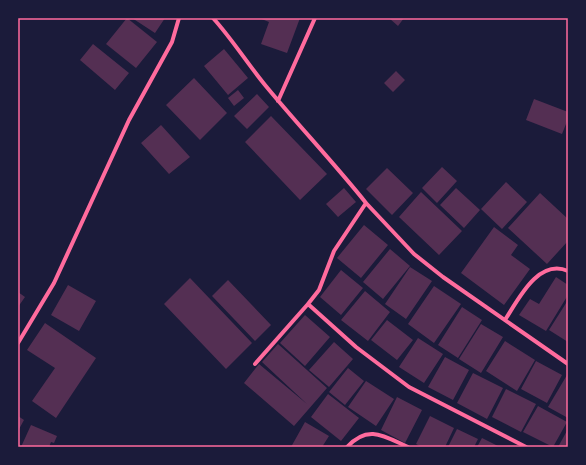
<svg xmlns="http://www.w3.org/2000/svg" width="586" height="465" font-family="Commissioner,sans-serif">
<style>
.building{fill:#542f53}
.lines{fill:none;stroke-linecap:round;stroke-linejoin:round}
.minor{stroke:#ff6b9d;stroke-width:4}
.neatline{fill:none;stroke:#ff6b9d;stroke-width:1.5}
</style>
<rect width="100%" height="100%" fill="#1b1b3a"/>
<path class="building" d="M127,18L157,42L136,68L106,44Z
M132,18H165L155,33Z
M259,18H300L287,53L261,44L269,22Z
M389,18H404L398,26Z
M93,44L129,73L115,90L80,60Z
M224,49L248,78L228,95L204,66Z
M396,71L405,80L393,92L384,83Z
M194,78L227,113L200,140L166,105Z
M238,90L244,98L234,106L228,98Z
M257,94L269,107L247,129L234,116Z
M534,99L568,112V119L562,134L526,120Z
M271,116L327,174L300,200L245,142Z
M161,125L190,157L169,174L141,143Z
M442,167L457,181L437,203L422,188Z
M387,168L413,193L392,215L366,189Z
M506,182L527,202L502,229L481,209Z
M344,188L356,202L338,217L326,204Z
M456,188L480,210L464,228L440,205Z
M421,192L462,231L439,255L399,217Z
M540,193L568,219V241L547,264L508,228Z
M364,225L388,245L361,278L337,258Z
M494,227L518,245L511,255L530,269L504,305L461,273Z
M390,249L410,266L383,299L363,282Z
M410,267L432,281L406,319L385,304Z
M341,270L363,288L341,315L320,297Z
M556,277L568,285V295L546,331L519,315L530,299L539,304Z
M190,278L252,343L226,369L164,304Z
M228,280L271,325L255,341L212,296Z
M68,285L96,301L79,331L51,315Z
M434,286L461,304L434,343L408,324Z
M365,291L390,312L368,341L341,320Z
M18,292L25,297L18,307Z
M568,300V342L549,330Z
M462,307L482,320L458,358L438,345Z
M305,315L330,337L305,366L280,343Z
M387,320L413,340L397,360L371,340Z
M45,323L96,358L56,418L32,401L55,368L27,350Z
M481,324L503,337L481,373L459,359Z
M418,338L443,354L424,383L399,367Z
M505,341L535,360L517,391L486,371Z
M334,342L353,359L329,387L309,370Z
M278,344L327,388L294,426L244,383L259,364L307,404L262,362Z
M445,357L469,370L453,400L428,387Z
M536,361L562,375L547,403L521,389Z
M348,368L364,381L345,405L329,392Z
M473,373L503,388L487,419L457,403Z
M567,375L568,376V418L548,407Z
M366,381L394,399L376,426L348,407Z
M506,389L536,404L521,432L492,417Z
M328,394L359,418L341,441L311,417Z
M397,397L422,410L405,443L381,430Z
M538,406L567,422L553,447L523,432Z
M18,416L24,420L18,431Z
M430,416L454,428L445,447H422L416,444Z
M305,422L329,436L322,447H291Z
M31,425L57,436L54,443L51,442L49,447H21Z
M457,429L478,439L474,447H448Z
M568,429V447H558Z
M482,438L500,447H477Z"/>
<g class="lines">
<path class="minor" d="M213,18C232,39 247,63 265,85C298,125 334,163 366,203L334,251L319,290L308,304L356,347L409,387L526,447
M278,101L315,18
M366,203L414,254L443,277L568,364
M505,320C518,300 538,258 568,271
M18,343L54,283L129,120L172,42L179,18
M255,364L308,304
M347,447C368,424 384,436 408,447"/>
</g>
<rect width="586" height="465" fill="none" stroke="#1b1b3a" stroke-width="38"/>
<rect x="19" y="19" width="548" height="427" class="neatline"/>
</svg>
